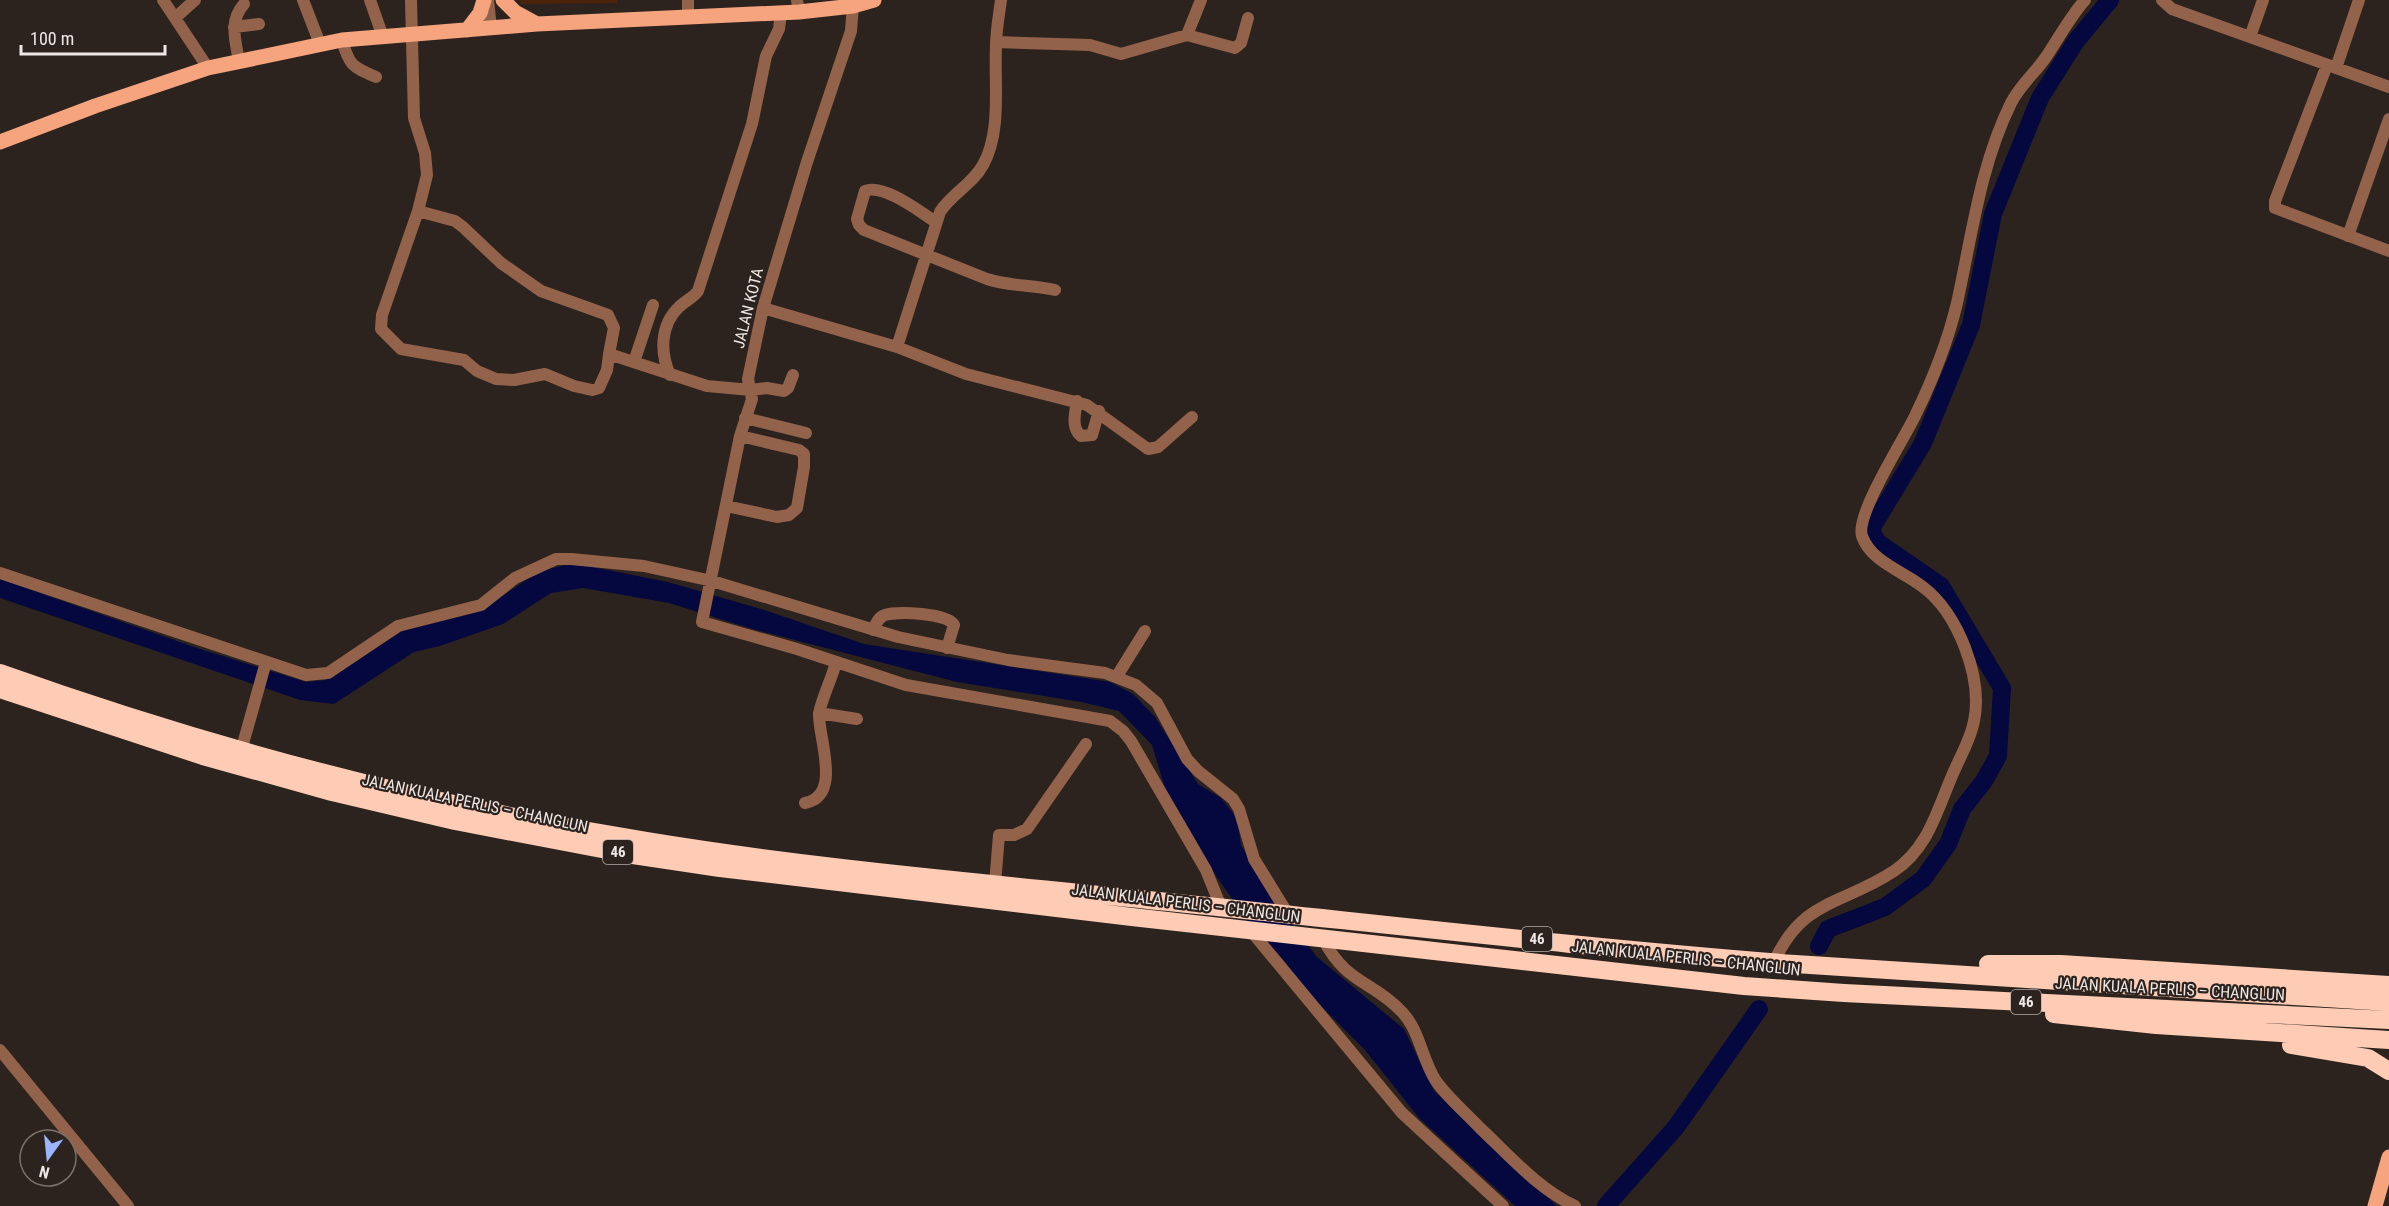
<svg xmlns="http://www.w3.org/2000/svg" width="2389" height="1206" font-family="'Roboto Condensed',sans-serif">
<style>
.green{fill:#4d220b}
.water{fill:#05083f}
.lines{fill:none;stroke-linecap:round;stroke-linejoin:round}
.river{stroke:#05083f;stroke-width:18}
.minor{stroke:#93624b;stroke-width:12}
.major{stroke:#f6a47e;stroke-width:15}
.highway{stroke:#feccb5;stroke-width:18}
.labels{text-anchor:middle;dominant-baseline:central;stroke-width:4.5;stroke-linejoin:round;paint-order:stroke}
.shield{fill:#2d231e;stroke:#b4aca9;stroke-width:1.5}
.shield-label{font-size:15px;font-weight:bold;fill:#eee7e4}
.street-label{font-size:16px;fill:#eee7e4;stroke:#2d231e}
</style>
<rect width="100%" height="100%" fill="#2d231e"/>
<path class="green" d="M520,0H617V3L521,4Z"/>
<path class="water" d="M572,563L668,582L761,609L864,644L1110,682L1133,694L1155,717L1198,784L1221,798L1237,818L1241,845L1266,890L1317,957L1404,1029L1434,1091L1557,1206H1515L1419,1118L1365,1050L1309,994L1285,962L1250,924L1216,876L1167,795L1152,745L1119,711L1081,702L957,682L749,628L669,603L583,588L551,593L503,624L440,646L414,652L334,704L300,700L0,598V579L197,648L306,682L325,680L406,629L489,605L538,572Z"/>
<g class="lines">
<path class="river" d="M1819,946L1828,929L1885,907L1923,879L1948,844L1962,809L1984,781L1998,756L2002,688L1941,586L1877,542L1871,529L1923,443L1971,325L1993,214L2040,98L2076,41L2110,0
M1606,1206L1676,1127L1759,1009"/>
<path class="minor" d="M163,0L208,68
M303,0L320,44
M370,0L383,37
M411,0L414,118L425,153L427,175L418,211L382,315L381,329L401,349L464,360L477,371L496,379L514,380L545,374L574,386L592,390L599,388L607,370L609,354
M488,0L491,28
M688,0V17
M797,0L799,12
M2162,0L2172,9L2389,87
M853,6L851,31L807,162L763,308L748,379L752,399L740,436L702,622L797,649L906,685L1110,721L1123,731L1131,741L1206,870L1221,907
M175,18L195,0
M234,27L259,24
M1187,35L1235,48L1241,43L1248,18
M2250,37L2263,0
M342,40C349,65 352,67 376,77
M996,42L1090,45L1121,54L1187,35L1201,0
M239,61C235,39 229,21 244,4
M2327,65L2275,201V208L2389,251
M2336,68L2359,0
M418,211L455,221L463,227L501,263L541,291L608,315L614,328L609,354L707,386L751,390L767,388L784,391L788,388L793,375
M936,222C920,212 883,183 865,191L857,219L859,225L864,230L987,279C1008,286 1033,285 1055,290
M2348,236L2389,119
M763,308L897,347L966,374L1087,405L1148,449L1158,447L1192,417
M897,347L940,212C951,194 972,185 983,165C1002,131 994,83 996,46C996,31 999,15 1001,0
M634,362L653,305
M670,375C660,353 660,325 679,307C685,301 693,298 698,291L752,124L766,56L779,29L781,13
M1077,401C1075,413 1071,428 1081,436L1092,435L1099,411
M745,418L806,433
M726,506L777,517L789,515L797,508L804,467V454L799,450L740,436
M0,573L306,675L328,673L398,626L481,605L515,578L556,559H571L644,566L712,581L898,637L1008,660L1105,673L1136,685L1157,703L1187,759L1198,771L1233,799L1239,809L1254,859L1289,916
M873,630C876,624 878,617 885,615C897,611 948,613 954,625L947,648
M1117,676L1145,631
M819,713L857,719
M241,751L266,662
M805,803C842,796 819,740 819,715C819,705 833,676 836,662
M995,884L999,835H1014L1027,829L1086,744
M1251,931L1402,1113L1503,1206
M1323,939C1347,985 1372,980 1402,1012C1420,1031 1422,1060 1436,1081C1448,1098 1466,1113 1480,1128C1510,1156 1537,1188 1575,1206
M1774,962C1803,898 1843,905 1894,871C1930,847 1938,806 1955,769C1962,753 1971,738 1974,721C1983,678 1958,613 1923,587C1903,571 1871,562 1862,536C1855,515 1904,439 1915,416C1932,381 1948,341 1957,303C1972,235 1980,166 2011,103C2020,85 2035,73 2046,57C2059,38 2069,18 2085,0
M0,1050L128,1206"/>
<path class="major" d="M503,0L515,12L537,24
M467,30L480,13L484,0
M0,142L95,106L208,68L342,40L537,24L799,12L853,6L874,0
M2375,1206L2389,1157"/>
<path class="highway" d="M0,673C210,748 426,805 646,841C822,870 1001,884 1178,903C1383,924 1589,948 1795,964C1992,978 2191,989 2389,1002
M0,689L203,756L332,792L455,821L633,855L720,868L1132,917L1744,986L1844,993L2389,1020
M1988,964H2061L2389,985
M2054,1014L2156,1025L2389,1040
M2291,1045L2368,1058L2389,1071"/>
</g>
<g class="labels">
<g class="shield">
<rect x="603" y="840" width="30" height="24" rx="4.5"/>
<rect x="1522" y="927" width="30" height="24" rx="4.5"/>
<rect x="2011" y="990" width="30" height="24" rx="4.5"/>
</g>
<g class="shield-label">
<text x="618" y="852">46</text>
<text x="1537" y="939">46</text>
<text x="2026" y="1002">46</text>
</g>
<g class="street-label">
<text transform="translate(748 308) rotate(-76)">JALAN KOTA</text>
<text transform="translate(475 803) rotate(12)">JALAN KUALA PERLIS – CHANGLUN</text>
<text transform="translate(1186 903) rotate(7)">JALAN KUALA PERLIS – CHANGLUN</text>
<text transform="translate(1686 958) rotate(6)">JALAN KUALA PERLIS – CHANGLUN</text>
<text transform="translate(2170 989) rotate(3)">JALAN KUALA PERLIS – CHANGLUN</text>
</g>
</g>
<g transform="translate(48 1158) rotate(195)"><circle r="28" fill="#2d231e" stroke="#7a716d" stroke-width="1.5"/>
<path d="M0-4.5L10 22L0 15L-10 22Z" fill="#9bb5fd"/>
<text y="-9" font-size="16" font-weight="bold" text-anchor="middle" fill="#eee7e4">N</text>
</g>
<path d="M21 45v9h144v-9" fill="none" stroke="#eee7e4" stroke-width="3"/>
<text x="30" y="45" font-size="18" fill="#eee7e4" stroke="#2d231e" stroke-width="4.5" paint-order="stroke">100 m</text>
</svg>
